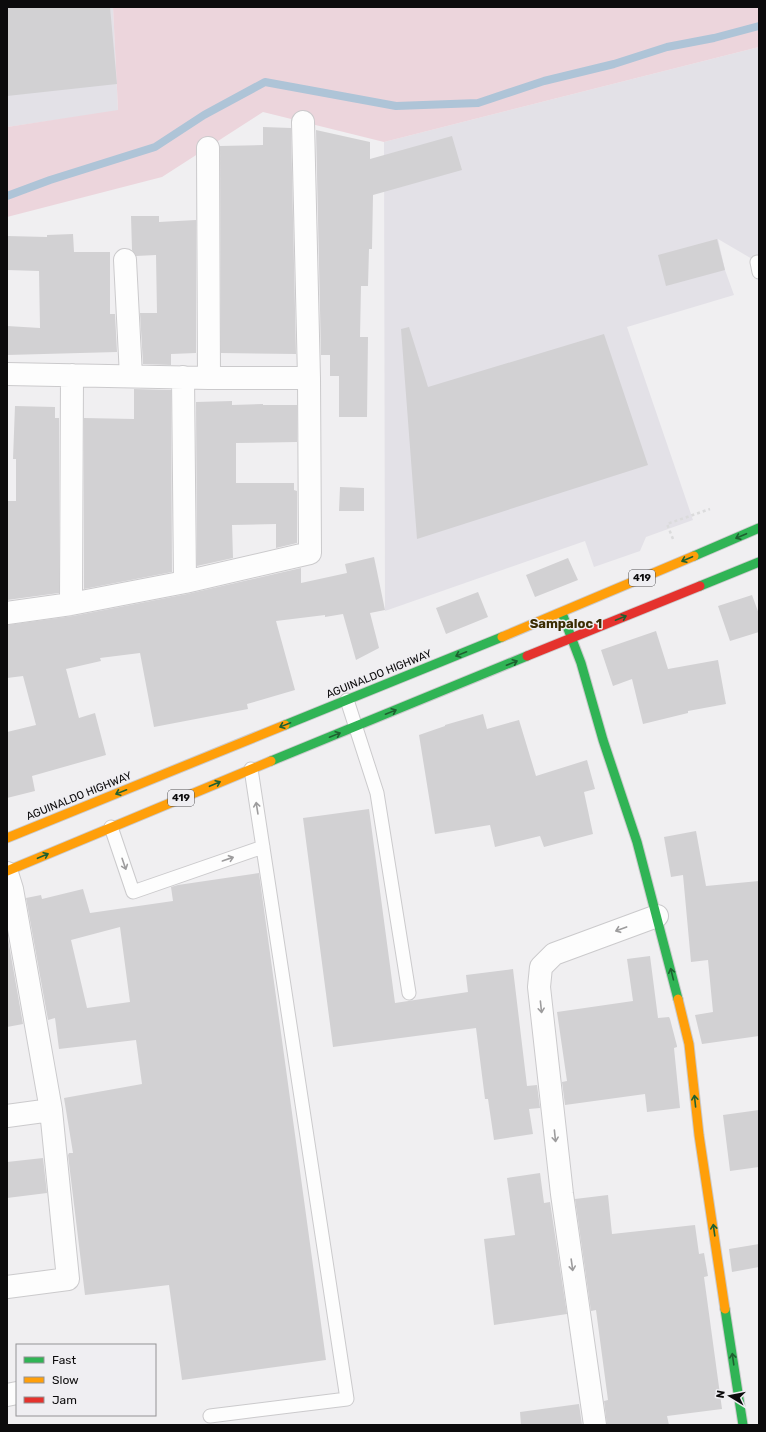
<svg xmlns="http://www.w3.org/2000/svg" width="766" height="1432" font-family="Rubik,sans-serif">
<style>
.built{fill:#e3e1e7}
.green{fill:#ecd5dc}
.lines{fill:none;stroke-linecap:round;stroke-linejoin:round}
.stream{stroke:#aec4d7;stroke-width:8}
.building{fill:#d2d1d3;fill-rule:evenodd}
.lane-casing{stroke:#cbcacc;stroke-width:15}
.street-casing{stroke:#cbcacc;stroke-width:24}
.fast-casing{stroke:#cbcacc;stroke-width:11}
.slow-casing{stroke:#cbcacc;stroke-width:11}
.jam-casing{stroke:#cbcacc;stroke-width:11}
.path{stroke:#dbdbdc;stroke-width:2.5;stroke-dasharray:3 3;stroke-linecap:butt}
.lane{stroke:#fdfdfd;stroke-width:13}
.street{stroke:#fdfdfd;stroke-width:22}
.fast{stroke:#30b455;stroke-width:9}
.slow{stroke:#ff9f0a;stroke-width:9}
.jam{stroke:#e5322d;stroke-width:9}
.oneway{stroke:#1e6030}
.oneway2{stroke:#9d9c9d}
.labels{text-anchor:middle;dominant-baseline:central;stroke-width:3;stroke-linejoin:round;paint-order:stroke}
.shield{fill:#efeef2;stroke:#504f51;stroke-width:1}
.shield-label{font-size:10px;font-weight:bold;fill:#0c0b0c}
.street-label{font-size:11px;fill:#0c0b0c;stroke:#efeef2}
.quarter-label{font-size:13px;font-weight:bold;fill:#3b2c02;stroke:#efeef2}
</style>
<rect width="100%" height="100%" fill="#f0eff1"/>
<path class="built" d="M7,7H113L118,111L7,127Z
M759,47V263L718,239L725,270L734,295L627,327L693,520L646,537L640,551L594,567L585,541L385,611L384,142Z"/>
<path class="green" d="M113,7H759V47L384,142L263,112L162,177L7,217V127L118,110Z"/>
<g class="lines">
<path class="stream" d="M7,196L50,180L155,147L204,115L265,82L396,106L478,103L544,81L614,64L667,47L714,38L759,26"/>
</g>
<path class="building" d="M7,7H110L117,84L7,96Z
M263,127L291,128L296,354L221,353L220,146L263,145Z
M316,130L370,142V159L452,136L462,170L373,195L372,249H369L368,286H361L360,337H368L367,417H339V376H330V355H321Z
M131,216H159V222L196,220V353L171,354V365L143,364L140,313H157L156,255L136,256L132,250Z
M73,234L74,252H110V314H115L117,352L7,355V326L40,328L39,271L7,270V236L47,237V235Z
M717,239L725,270L666,286L658,255Z
M409,327L428,387L604,334L648,465L417,539L401,329Z
M134,389L171,390L172,572L84,589V418L134,419Z
M232,401V405L263,404V405H297V442L236,443V483H294V490L297,491V543L276,548V524L232,525L233,558L197,566L196,402Z
M15,406L55,407V418H59V593L7,600V501H16V459H13Z
M340,487L364,488V511H339Z
M374,557L385,610L370,613L379,648L356,660L343,614L325,617V615L276,621L295,690L247,704L248,709L154,727L140,653L100,658L101,661L66,669L79,718L95,713L106,755L32,776L35,791L7,798V732L36,725L23,676L7,678V625L73,616L187,594L301,568V583L347,573L345,564Z
M568,558L578,580L535,597L526,575Z
M478,592L488,617L446,634L436,608Z
M752,595L759,614V632L730,641L718,606Z
M656,631L668,669L718,660L726,704L688,711V713L643,724L632,679L613,686L601,650Z
M483,714L487,729L519,720L536,776L587,760L595,789L584,792L593,834L544,847L540,836L495,847L490,825L435,834L419,735L445,726V725Z
M369,809L395,1003L468,992L466,975L513,969L527,1086L537,1085L540,1108L529,1109L533,1134L494,1140L488,1099H485L476,1028L333,1047L303,818Z
M696,831L706,886L759,881V1036L702,1044L695,1015L713,1012L708,960L691,962L683,875L671,877L664,837Z
M259,873L326,1360L182,1380L169,1285L85,1295L68,1155L69,1153H73L64,1098L142,1084L136,1040L59,1049L55,1018L48,1020L26,898L41,895L42,899L83,889L90,913L173,901L171,887L178,885ZM120,927L130,1002L87,1008L71,940Z
M7,933L23,1024L7,1027Z
M650,956L658,1018L669,1017L670,1019L677,1046V1047L674,1048L680,1108L647,1112L645,1094L565,1105L562,1082L567,1081L557,1012L633,1001L627,959Z
M759,1110V1167L730,1171L723,1115Z
M43,1158L47,1193L7,1198V1162Z
M540,1173L544,1203L550,1202L567,1314L494,1325L484,1239L515,1235L507,1178Z
M608,1195L612,1234L695,1225L699,1254L704,1253L708,1276L704,1277L722,1409L667,1416L669,1425H607L604,1401L608,1400L596,1310L591,1311L575,1199Z
M759,1244V1267L732,1272L729,1249Z
M579,1404L582,1425H521L520,1412Z"/>
<g class="lines">
<defs>
<path id="lane" d="M757,262L759,272
M347,700L377,793L409,993
M111,827L133,892L263,847
M210,1416L347,1399L251,769"/>
<path id="street" d="M208,148L209,378
M125,260L131,376
M7,374L209,378H309
M183,377L185,582
M71,604L72,375
M7,613L71,604L185,582L310,553L309,378L303,122
M7,873L12,889L51,1110L68,1279L7,1287
M7,1116L51,1110
M7,1395L17,1393
M595,1425L562,1194L539,987L541,967L554,954L657,916"/>
<path id="fast" d="M694,556L759,528
M700,586L759,562
M562,613L581,663L603,740L637,842L678,999
M285,725L502,637
M271,761L527,656
M725,1309L743,1425"/>
<path id="slow" d="M502,637L694,556
M7,838L285,725
M7,871L271,761
M678,999L689,1044L699,1135L725,1309"/>
<path id="jam" d="M527,656L700,586"/>
</defs>
<use href="#lane" class="lane-casing"/>
<use href="#street" class="street-casing"/>
<use href="#fast" class="fast-casing"/>
<use href="#slow" class="slow-casing"/>
<use href="#jam" class="jam-casing"/>
<path class="path" d="M673,539L667,524L710,509"/>
<use href="#lane" class="lane"/>
<use href="#street" class="street"/>
<use href="#fast" class="fast"/>
<use href="#slow" class="slow"/>
<use href="#jam" class="jam"/>
</g>
<defs><path id="oneway-shaft" d="M-6 0H5M1.5-3L5.5 0L1.5 3" fill="none" stroke-width="1.6" stroke-linecap="round" stroke-linejoin="round"/></defs>
<g class="oneway">
<use href="#oneway-shaft" transform="translate(741 536) rotate(157)"/>
<use href="#oneway-shaft" transform="translate(687 559) rotate(157)"/>
<use href="#oneway-shaft" transform="translate(621 618) rotate(-22)"/>
<use href="#oneway-shaft" transform="translate(461 654) rotate(158)"/>
<use href="#oneway-shaft" transform="translate(512 663) rotate(-22)"/>
<use href="#oneway-shaft" transform="translate(391 712) rotate(-22)"/>
<use href="#oneway-shaft" transform="translate(285 725) rotate(158)"/>
<use href="#oneway-shaft" transform="translate(335 735) rotate(-22)"/>
<use href="#oneway-shaft" transform="translate(215 784) rotate(-23)"/>
<use href="#oneway-shaft" transform="translate(121 792) rotate(158)"/>
<use href="#oneway-shaft" transform="translate(43 856) rotate(-23)"/>
<use href="#oneway-shaft" transform="translate(672 974) rotate(-104)"/>
<use href="#oneway-shaft" transform="translate(695 1101) rotate(-96)"/>
<use href="#oneway-shaft" transform="translate(714 1230) rotate(-98)"/>
<use href="#oneway-shaft" transform="translate(733 1359) rotate(-98)"/>
</g>
<g class="oneway2">
<use href="#oneway-shaft" transform="translate(257 808) rotate(-99)"/>
<use href="#oneway-shaft" transform="translate(228 859) rotate(-19)"/>
<use href="#oneway-shaft" transform="translate(124 864) rotate(71)"/>
<use href="#oneway-shaft" transform="translate(621 929) rotate(160)"/>
<use href="#oneway-shaft" transform="translate(541 1007) rotate(84)"/>
<use href="#oneway-shaft" transform="translate(555 1136) rotate(84)"/>
<use href="#oneway-shaft" transform="translate(572 1265) rotate(82)"/>
</g>
<g class="labels">
<g class="shield">
<rect x="629" y="570" width="26" height="16" rx="3"/>
<rect x="168" y="790" width="26" height="16" rx="3"/>
</g>
<g class="shield-label">
<text x="642" y="578">419</text>
<text x="181" y="798">419</text>
</g>
<g class="street-label">
<text transform="translate(379 674) rotate(-22)">AGUINALDO HIGHWAY</text>
<text transform="translate(79 796) rotate(-22)">AGUINALDO HIGHWAY</text>
</g>
<g class="quarter-label">
<text x="566" y="623">Sampaloc 1</text>
</g>
</g>
<rect width="766" height="1432" fill="none" stroke="#0c0b0c" stroke-width="16"/>
<rect x="16" y="1344" width="140" height="72" fill="#efeef2" stroke="#949396"/>
<rect x="24" y="1357" width="20" height="6" fill="#30b455" stroke="#949396"/>
<text x="52" y="1364" font-size="12" fill="#0c0b0c">Fast</text>
<rect x="24" y="1377" width="20" height="6" fill="#ff9f0a" stroke="#949396"/>
<text x="52" y="1384" font-size="12" fill="#0c0b0c">Slow</text>
<rect x="24" y="1397" width="20" height="6" fill="#e5322d" stroke="#949396"/>
<text x="52" y="1404" font-size="12" fill="#0c0b0c">Jam</text>
<g transform="translate(730 1396) rotate(280)" stroke="#efeef2" stroke-width="3" paint-order="stroke">
<path d="M0-3L7 15L0 10L-7 15Z" fill="#0c0b0c"/>
<text y="-6" font-size="11" font-weight="bold" text-anchor="middle" fill="#0c0b0c">N</text>
</g>
</svg>
